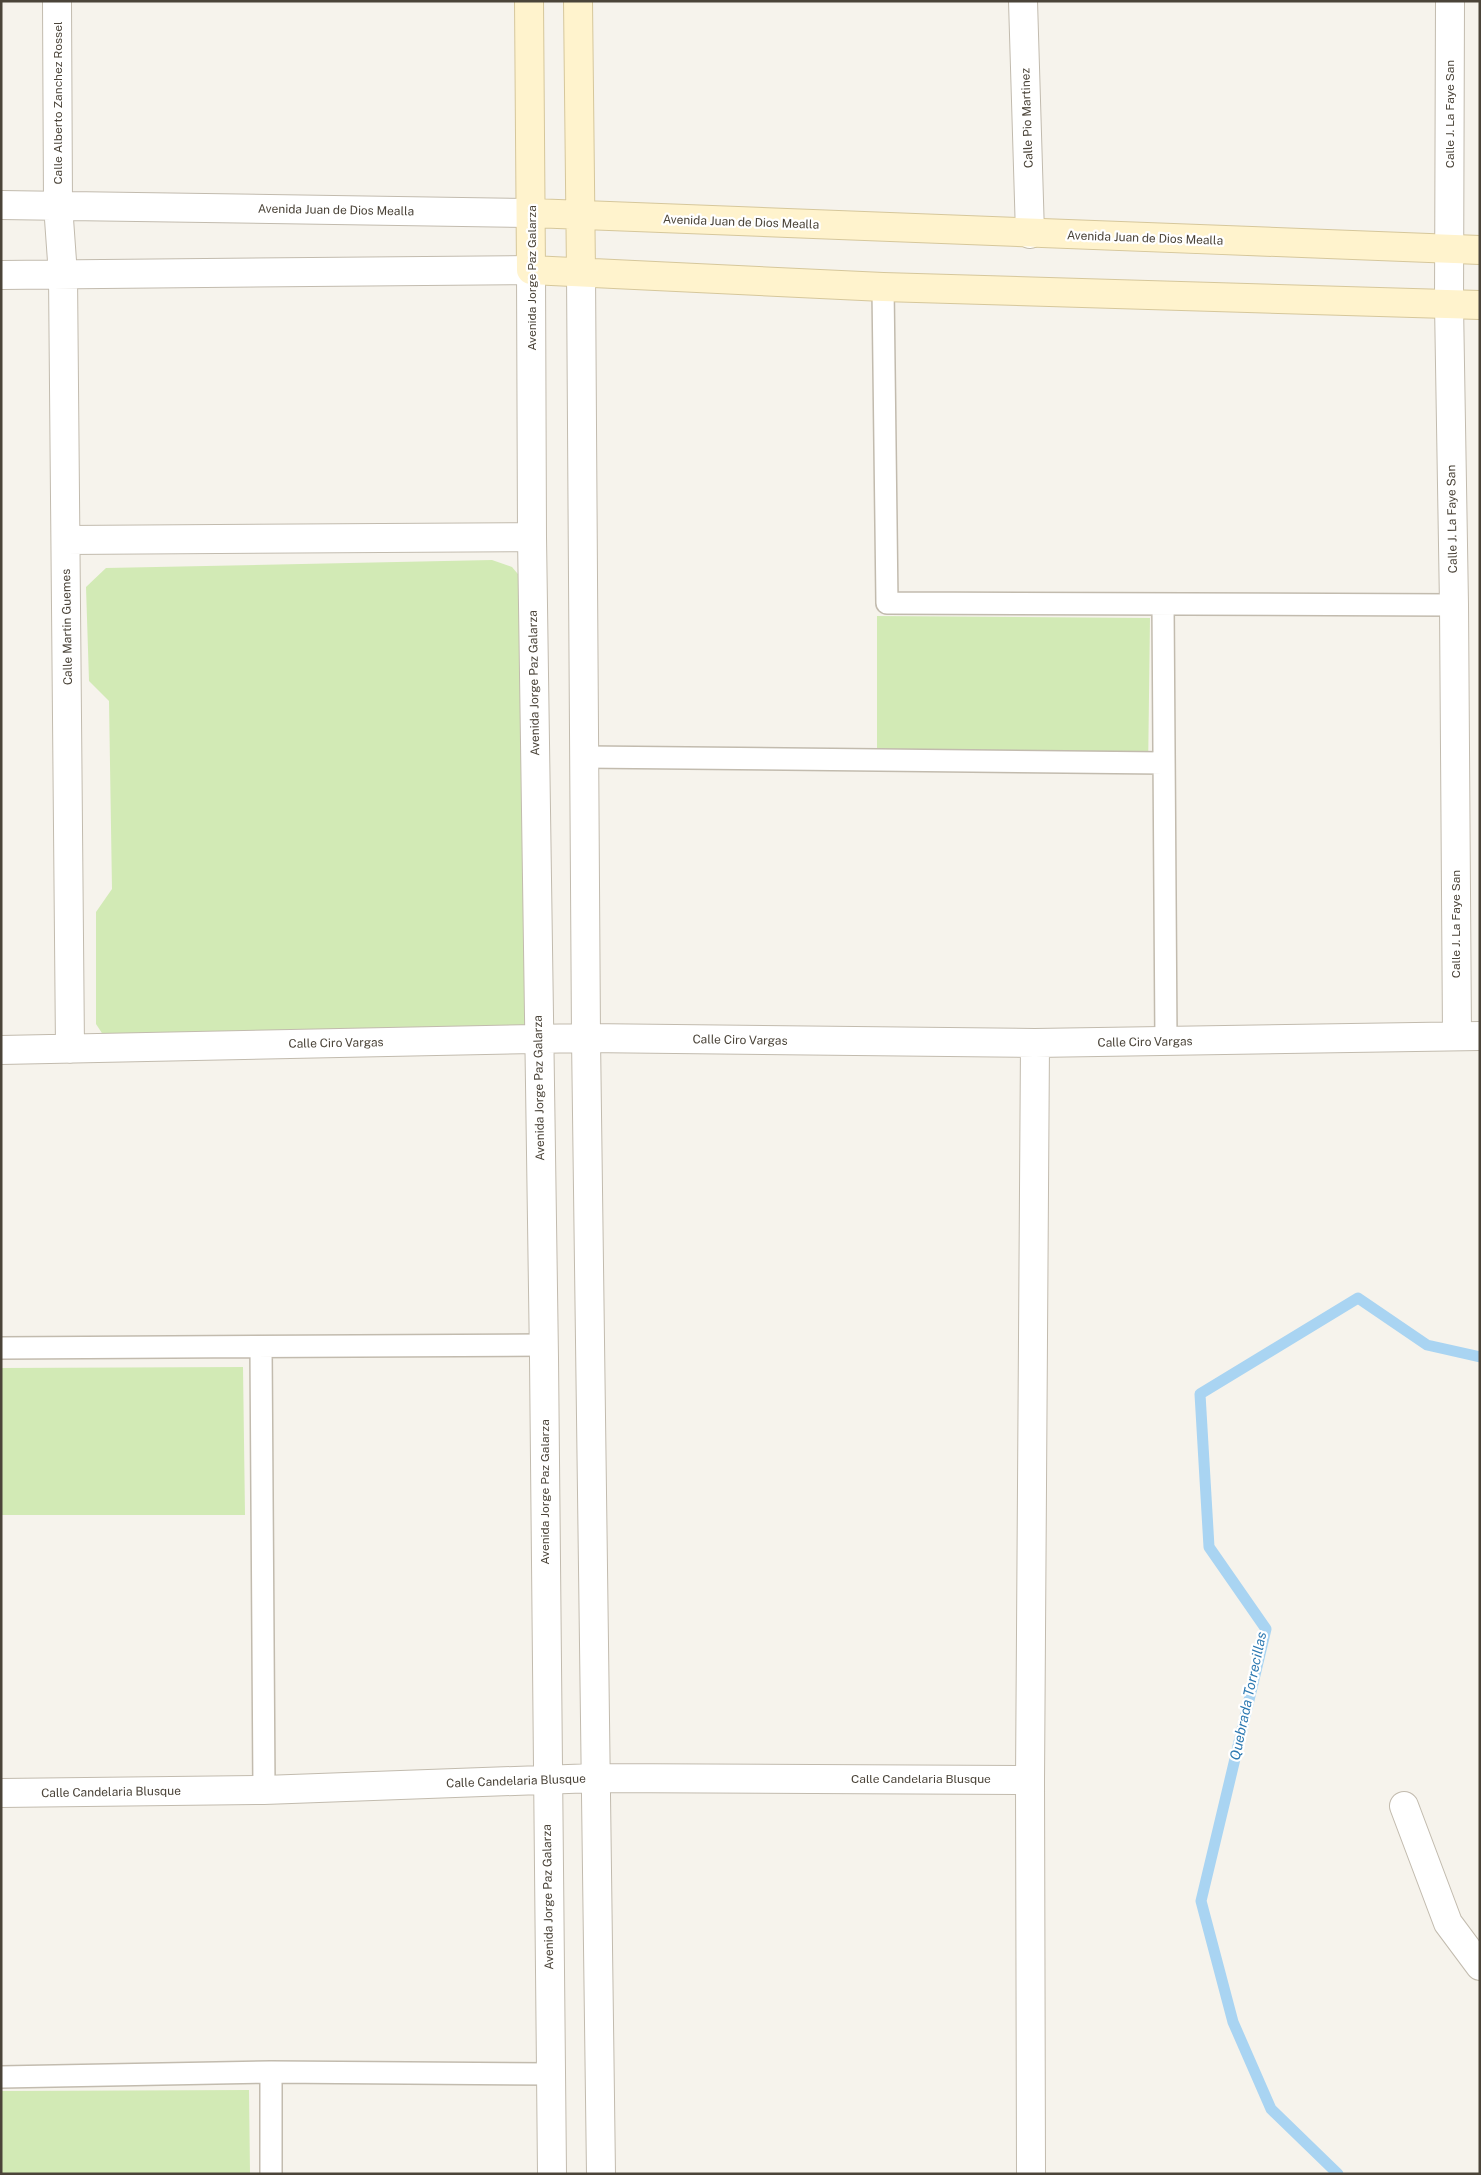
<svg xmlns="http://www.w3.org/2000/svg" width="1481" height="2175" font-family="'Public Sans',sans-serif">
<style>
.green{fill:#d2eab5}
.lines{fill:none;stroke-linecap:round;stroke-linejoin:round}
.stream{stroke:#a9d4f2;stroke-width:11}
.lane-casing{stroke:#c2bbae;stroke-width:24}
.street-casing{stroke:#c2bbae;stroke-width:30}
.secondary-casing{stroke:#d6c79b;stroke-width:30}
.lane{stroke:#fff;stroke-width:21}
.street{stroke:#fff;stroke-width:28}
.secondary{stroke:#fff3cd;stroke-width:28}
.labels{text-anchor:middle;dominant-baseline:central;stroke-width:4.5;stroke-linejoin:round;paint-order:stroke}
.street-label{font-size:12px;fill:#4b4439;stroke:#fff}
.water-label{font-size:14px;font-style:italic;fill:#2e7ab2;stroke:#fff}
</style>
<rect width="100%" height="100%" fill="#f6f3ec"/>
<path class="green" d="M492,560L512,567L528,586V1031L111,1047L96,1024V912L112,889L109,701L89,681L86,587L106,568Z
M877,616L1150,618L1148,774L877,768Z
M243,1367L245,1515H1V1368Z
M249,2090L250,2174H1V2091Z"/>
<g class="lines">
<path class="stream" d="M1338,2174L1271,2109L1233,2022L1201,1901L1266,1629L1209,1547L1200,1394L1358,1298L1427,1345L1480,1357"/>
<defs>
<path id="lane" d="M883,287L887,603L1454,605
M1163,604L1166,1042
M584,757L1164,763
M261,1347L264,1790
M1,1348L543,1345
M1,2077L271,2072L550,2074
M271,2174V2072"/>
<path id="street" d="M57,1L58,205L63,275L70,1049
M1023,1L1030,234
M1450,1L1449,304L1454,605L1457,1036
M1,205L532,213
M581,272L586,1038L601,2174
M1,275L531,270L532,537L544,1358L552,2174
M66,540L532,537
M1,1050L586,1038L1035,1043L1480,1036
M1,1793L264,1790L595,1778L1030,1780
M1404,1806L1448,1923L1480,1966
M1031,2174L1030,1780L1035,1043"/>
<path id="secondary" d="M529,1L531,270L883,287L1480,305
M578,1L581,272
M532,213L1480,250"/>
</defs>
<use href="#lane" class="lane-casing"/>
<use href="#street" class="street-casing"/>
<use href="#secondary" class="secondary-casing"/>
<use href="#lane" class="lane"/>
<use href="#street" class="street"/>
<use href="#secondary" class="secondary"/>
</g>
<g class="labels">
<g class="street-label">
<text transform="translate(58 103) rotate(-90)">Calle Alberto Zanchez Rossel</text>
<text transform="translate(1450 114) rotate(-90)">Calle J. La Faye San</text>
<text transform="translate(1027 118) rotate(-92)">Calle Pio Martinez</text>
<text transform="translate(336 210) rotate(1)">Avenida Juan de Dios Mealla</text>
<text transform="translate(741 222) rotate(2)">Avenida Juan de Dios Mealla</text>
<text transform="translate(1145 238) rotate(2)">Avenida Juan de Dios Mealla</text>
<text transform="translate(532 278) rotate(-90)">Avenida Jorge Paz Galarza</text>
<text transform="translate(1452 519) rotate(-91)">Calle J. La Faye San</text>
<text transform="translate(67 627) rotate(-91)">Calle Martin Guemes</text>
<text transform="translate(534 683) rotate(-91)">Avenida Jorge Paz Galarza</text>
<text transform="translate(1456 924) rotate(-90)">Calle J. La Faye San</text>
<text transform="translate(740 1040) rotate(1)">Calle Ciro Vargas</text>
<text transform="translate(1145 1042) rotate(-1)">Calle Ciro Vargas</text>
<text transform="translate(336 1043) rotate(-1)">Calle Ciro Vargas</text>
<text transform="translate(539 1088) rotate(-91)">Avenida Jorge Paz Galarza</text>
<text transform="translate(545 1492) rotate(-90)">Avenida Jorge Paz Galarza</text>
<text x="921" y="1779">Calle Candelaria Blusque</text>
<text transform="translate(516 1781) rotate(-2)">Calle Candelaria Blusque</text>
<text transform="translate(111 1792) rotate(-1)">Calle Candelaria Blusque</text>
<text transform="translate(548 1897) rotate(-91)">Avenida Jorge Paz Galarza</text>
</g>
<g class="water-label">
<text transform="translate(1248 1696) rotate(-78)">Quebrada Torrecillas</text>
</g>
</g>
<rect width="1481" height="2175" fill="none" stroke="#4b4439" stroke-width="5"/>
</svg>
